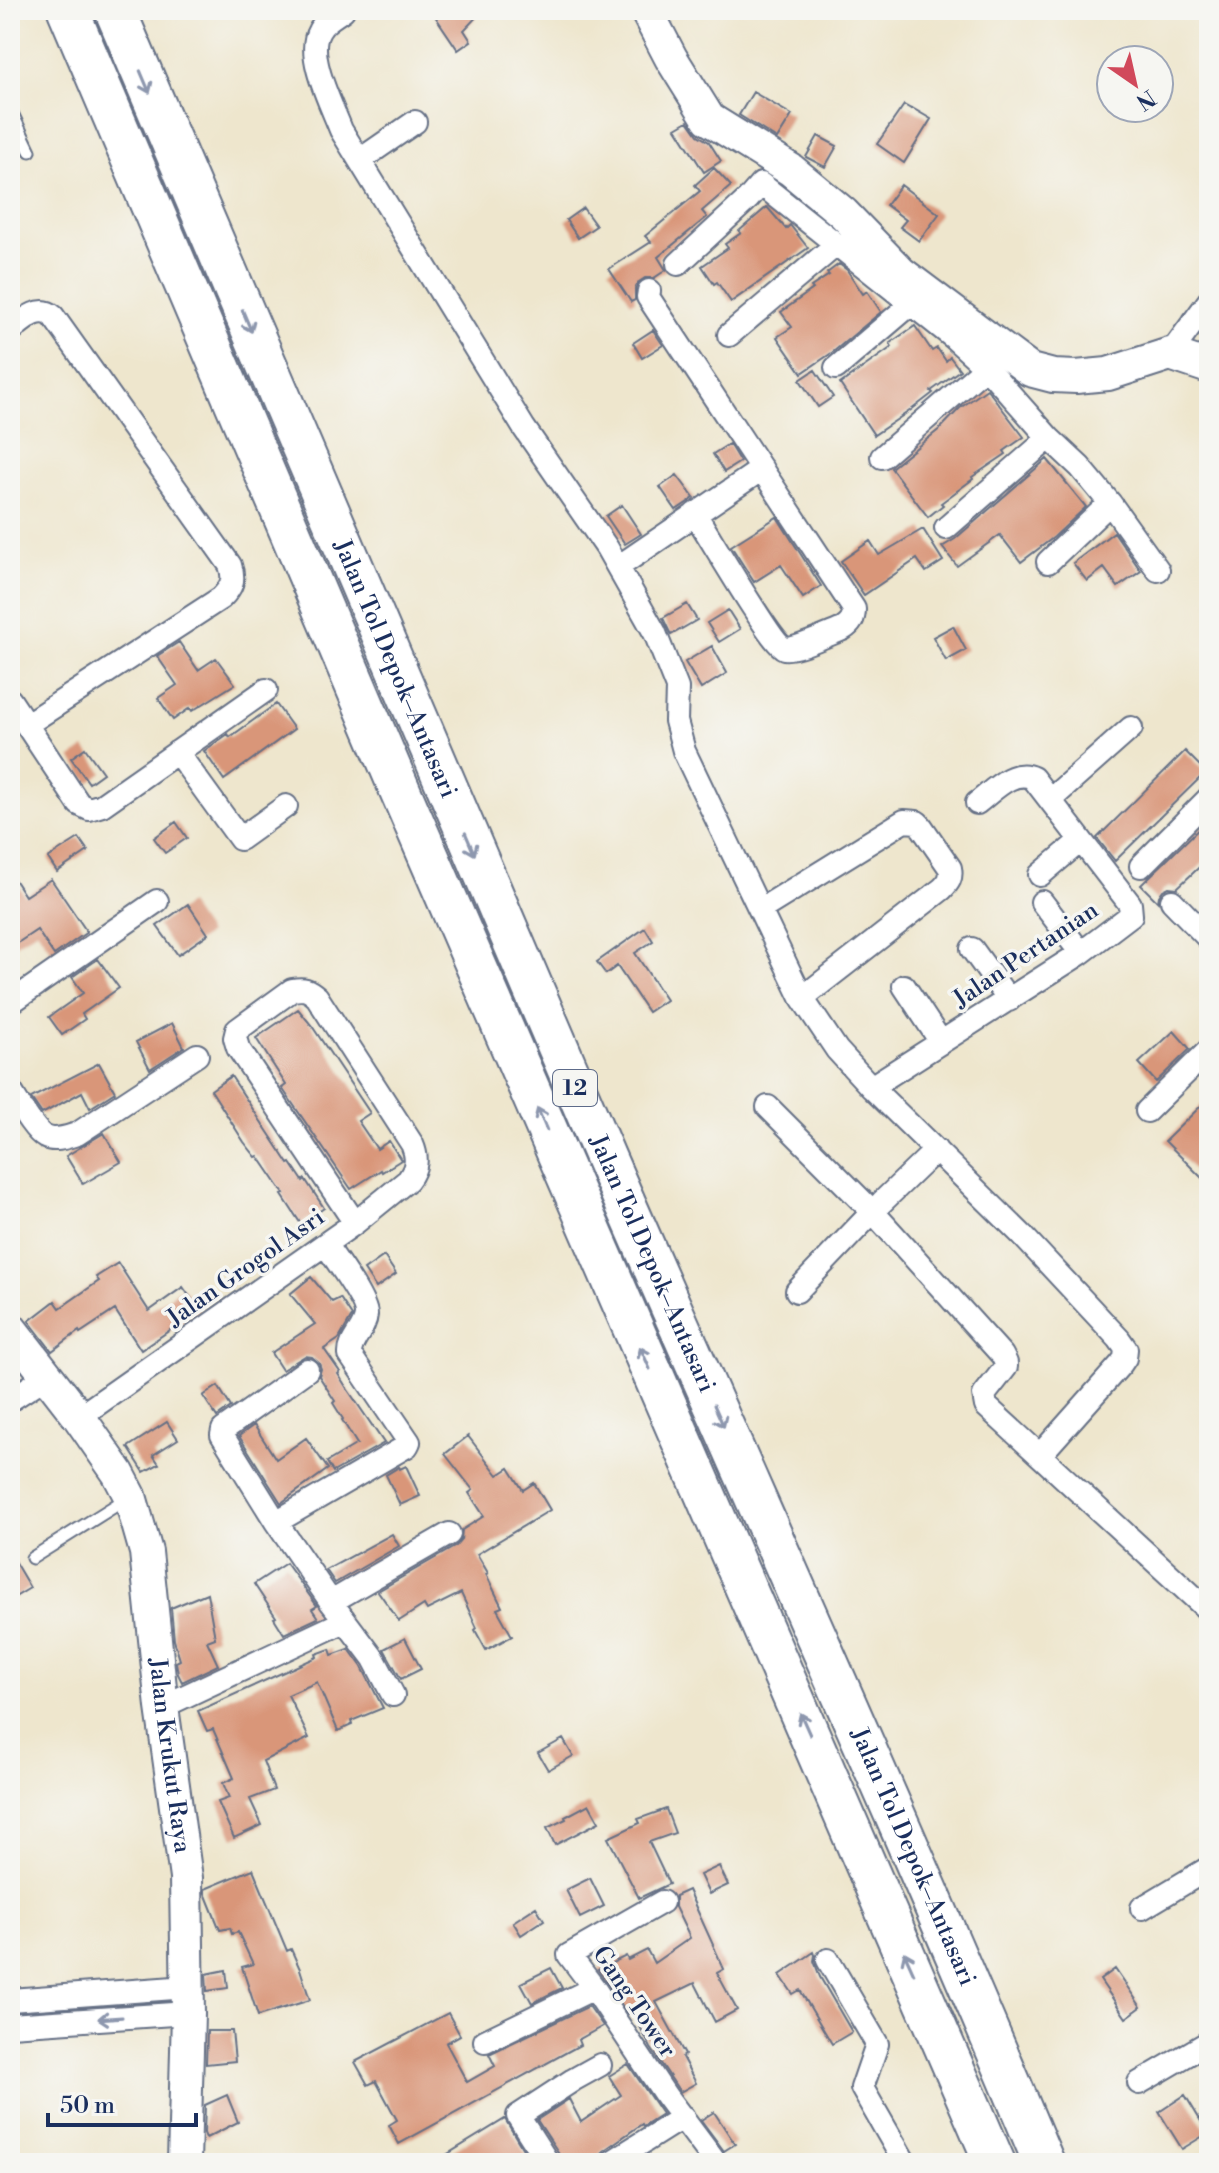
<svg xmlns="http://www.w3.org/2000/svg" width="1219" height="2173" font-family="'Libre Bodoni',serif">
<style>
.building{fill:#d99679}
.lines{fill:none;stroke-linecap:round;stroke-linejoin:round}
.lane-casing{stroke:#656f85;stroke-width:15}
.street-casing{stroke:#656f85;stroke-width:26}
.secondary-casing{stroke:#656f85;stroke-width:36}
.highway-casing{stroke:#656f85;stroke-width:44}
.lane{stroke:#fff;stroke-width:11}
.street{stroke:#fff;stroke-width:22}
.secondary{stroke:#fff;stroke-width:32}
.highway{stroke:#fff;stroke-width:40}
.oneway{stroke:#8d97ae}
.labels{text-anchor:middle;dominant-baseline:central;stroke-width:7;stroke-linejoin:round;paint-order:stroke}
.shield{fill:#f6f6f2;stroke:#5d6b8a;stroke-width:2}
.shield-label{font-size:22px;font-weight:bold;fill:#1b2f5e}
.street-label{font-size:24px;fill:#1b2f5e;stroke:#f6f6f2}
</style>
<rect width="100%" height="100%" fill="#f6f6f2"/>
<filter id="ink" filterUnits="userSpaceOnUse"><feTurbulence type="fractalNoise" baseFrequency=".0125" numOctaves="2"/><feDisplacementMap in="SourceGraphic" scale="16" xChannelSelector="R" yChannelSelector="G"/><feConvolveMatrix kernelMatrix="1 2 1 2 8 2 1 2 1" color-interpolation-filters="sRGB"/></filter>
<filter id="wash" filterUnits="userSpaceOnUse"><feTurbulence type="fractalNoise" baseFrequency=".006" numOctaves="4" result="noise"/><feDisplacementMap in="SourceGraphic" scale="32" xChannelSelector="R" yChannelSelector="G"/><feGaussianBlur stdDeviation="1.8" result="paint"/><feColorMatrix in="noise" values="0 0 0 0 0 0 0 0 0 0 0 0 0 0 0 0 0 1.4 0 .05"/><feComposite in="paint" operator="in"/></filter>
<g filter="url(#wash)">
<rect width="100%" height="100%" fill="#eee6cd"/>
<g id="blocks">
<path class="building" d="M431,10H483L464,30L471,41L458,50Z
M753,92L792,115L777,139L739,115Z
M904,105L911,109L912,108L931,119L904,163L877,144Z
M688,121L698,135L709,142L721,161L704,172L676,128Z
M818,136L837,146L825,167L806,157Z
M714,168L731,186L702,211L707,217L658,257L666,270L654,278H645L639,282L635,289V300L631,302L609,269L651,242L645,236L700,191L695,185Z
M901,185L939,214L919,241L900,227L906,220L886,205Z
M767,207L786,229L790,225L808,248L731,302L717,282L714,284L702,266L728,248L725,244L741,233L739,231Z
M583,208L596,226L578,238L566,220Z
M839,264L847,270L863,294L867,291L881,312L833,352L802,373L777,337L792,327L781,312L813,289L811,287L829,275L827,273Z
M915,326L932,351L937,348L946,361L950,357L960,370L931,391L933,393L911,410L874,435L840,384L892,347L890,343Z
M653,330L663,345L642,358L633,343Z
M815,370L833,397L818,407L800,380Z
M987,389L1024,437L1004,451L1006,454L972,477L973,479L941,503L943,505L928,517L891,468L941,428L960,408Z
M729,444L740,462L724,472L713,454Z
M1047,459L1086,507L1054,537L1021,562L1000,535L957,566L942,547L955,539Z
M677,475L694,498L676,510L660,487Z
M622,505L641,534L625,544L606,516Z
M777,517L821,586L803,598L781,565L754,582L731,546Z
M923,529L943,561L926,572L917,559L864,595L841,561L870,541L879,555Z
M1114,532L1141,571L1118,587L1104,568L1087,581L1073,563Z
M687,604L697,620L671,635L663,618Z
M728,610L740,629L719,642L707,623Z
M953,626L966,650L946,661L933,637Z
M179,642L198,670L216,658L235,684L192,711L190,708L173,720L158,698L177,685L157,656Z
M712,646L727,673L701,689L685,662Z
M276,704L294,729L224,780L204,751L228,734L230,737Z
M85,748L103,773L89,783L71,758Z
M1185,751L1206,772L1115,861L1097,838Z
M1209,819V858L1177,888L1169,887L1163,890L1159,896L1158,902L1141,885Z
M176,822L187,838L165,853L154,838Z
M79,838L88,851L57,872L48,858Z
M10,873L25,896L51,879L87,932L54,955L37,930L10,948Z
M188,904L208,934L178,955L157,926Z
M645,928L653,941L635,953L666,1000L648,1012L617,966L606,974L597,962Z
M98,959L119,988L82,1014L85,1019L62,1035L49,1017L83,993L72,977Z
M298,1009L312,1026L370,1113L358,1121L377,1149L389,1141L401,1160L382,1172L381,1170L351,1189L282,1088L286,1085L256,1038Z
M172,1023L184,1047L150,1069L136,1042Z
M1174,1031L1190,1049L1156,1082L1139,1063Z
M99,1063L115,1092L90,1108L82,1092L42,1114L31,1098Z
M231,1076L289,1164L291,1163L303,1181L305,1179L324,1208L301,1224L282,1195L284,1194L258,1156L256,1157L244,1142L211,1090Z
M1209,1098V1185L1165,1141Z
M104,1133L121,1162L83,1184L66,1156Z
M384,1256L396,1274L376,1288L364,1270Z
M118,1263L149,1311L183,1287L199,1310L141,1350L115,1310L80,1333L79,1331L52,1351L29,1321L55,1301L60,1308L99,1281L96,1277Z
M311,1277L332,1302L340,1298L352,1316L339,1339L324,1349L340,1372L338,1374L348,1390L384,1443L333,1472L327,1462L357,1444L342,1420L343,1419L333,1403L335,1401L319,1376L321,1369L319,1363L312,1357L305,1356L282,1370L271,1353L315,1324L290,1294Z
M218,1386L231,1407L217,1417L203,1396Z
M167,1422L178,1439L153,1455L159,1464L144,1472L128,1447Z
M254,1425L276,1459L306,1438L328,1469L281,1503L239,1436Z
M468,1436L498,1475L509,1468L523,1490L534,1483L550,1510L477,1554L488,1573L486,1574L502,1607L497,1609L512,1636L486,1650L475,1630L477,1628L461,1593L427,1610L424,1605L399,1621L378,1591L456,1546L461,1540L462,1530L484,1516L469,1493L473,1490L445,1454Z
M406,1466L420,1496L400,1505L386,1475L399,1467L400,1469Z
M392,1534L399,1546L335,1583L326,1570Z
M10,1554L30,1588L10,1600Z
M286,1563L317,1606L312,1609L318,1618L284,1634L274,1618L276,1617L254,1584Z
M207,1593L215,1638L207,1641L218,1665L182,1682L178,1674L176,1662L180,1660L174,1640L171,1608Z
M405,1638L421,1669L401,1679L384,1649Z
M330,1649L332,1655L349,1649L362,1667L383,1708L351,1721L352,1725L338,1731L317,1682L288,1695L309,1738L263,1761L274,1790L250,1799L262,1825L234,1838L218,1802L229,1798L223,1783L234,1778L213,1729L207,1731L198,1711L317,1657L316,1654Z
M563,1739L573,1756L548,1770L538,1753Z
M589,1804L599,1822L555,1845L547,1828L566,1819L565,1817Z
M666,1809L675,1833L649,1842L669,1884L639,1898L608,1838L640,1823L638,1819Z
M719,1866L728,1885L709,1894L700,1875Z
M253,1869L287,1951L291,1949L300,1969L310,2000L258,2016L242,1967L253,1964L238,1932L232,1934L230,1928L220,1930L205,1893V1889Z
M590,1878L604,1906L580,1918L566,1890Z
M688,1890L724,1969L717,1973L737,2010L715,2022L695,1983L656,2002L685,2055L682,2057L696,2083L680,2092L651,2048L632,2011L628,2014L598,1970L626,1956L628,1960L647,1950L654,1963L690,1938L675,1907V1896Z
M536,1907L544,1920L521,1935L513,1922Z
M814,1952L815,1955L814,1961L820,1977L852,2032L832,2044L800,1990L793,1994L780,1975Z
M551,1968L562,1988L532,2003L521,1983Z
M1115,1969L1141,2007L1126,2018L1100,1980Z
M226,1970L228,1988L207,1991L206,1974Z
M589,2006L603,2026L578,2040L580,2045L399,2144L389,2125L397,2120L376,2081L368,2085L355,2062L448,2013L460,2035L446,2043L467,2082L495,2066L489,2054Z
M207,2031H232L235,2061L206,2064Z
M628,2064L662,2114L643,2126L642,2124L603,2151L591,2163H562L560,2155L537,2120L569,2099L581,2122L621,2095L609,2076Z
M227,2095L238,2122L206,2138L204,2133L205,2105Z
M1185,2095L1208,2133L1182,2149L1159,2112Z
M714,2112L735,2144L724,2151L701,2120Z
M505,2119L531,2163H433Z"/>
</g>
</g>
<g filter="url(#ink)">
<use href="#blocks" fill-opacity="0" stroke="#656f85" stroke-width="2"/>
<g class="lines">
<defs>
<path id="lane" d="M10,109L30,151
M32,1558L126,1499"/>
<path id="street" d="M343,10C335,16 324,21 319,31C305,55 332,106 341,130L524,428L607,548L655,633L677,688L676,721L684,751L802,998L837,1050L871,1087L1021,1234L1119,1339L1126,1349L1125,1358L1121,1364L1040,1455
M360,160L415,122
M678,264L748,199L761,184L954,338L986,367L1049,438L1080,467L1110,503L1158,570
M649,291L648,297L854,609C854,619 851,624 843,629C832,633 793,651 784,648C772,644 707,532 695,514
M10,331C22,322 39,304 53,316L230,565C235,580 232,587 221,598L27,724
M729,335L837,244
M1170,354L1209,301
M836,368L911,304
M882,457L986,367
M946,528L1049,438
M1048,562L1110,503
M618,567L762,469
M10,700L79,804L89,809L102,805L266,690
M177,752L240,839L286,806
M1050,800L1131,728
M1141,866L1209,798
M1040,875L1080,841
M1172,901L1209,939
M1042,902L1081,953
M760,910L904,821L917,822L921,826L950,868C952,878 949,882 942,889L802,998
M972,949L1009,1000
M904,986L941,1042
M10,1003L157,901
M871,1087L1081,953L1131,915L1130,904L1033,778C1013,768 993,791 977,803
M10,1090C18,1102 33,1130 45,1137C55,1142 67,1137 77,1134L197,1055
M768,1107L873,1212L1002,1355L1006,1363V1367L984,1395L986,1406L1209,1611
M1147,1111L1209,1050
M797,1291L882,1202L936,1150
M307,1370L223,1430L222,1435L276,1522L331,1602L374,1659L393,1695
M10,1400L47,1376
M79,1417L355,1223L408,1180C417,1168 418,1158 412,1144L317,997C308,989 304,988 292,990L237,1030L235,1038L238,1048L355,1223
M276,1522L407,1446L409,1442L350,1355C349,1340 365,1330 366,1315C367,1302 334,1257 325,1244
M331,1602L449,1534
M162,1707L345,1621
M662,1902L569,1955L594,1988L666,2096L716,2163
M1142,1908L1209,1868
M828,1960L877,2044L862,2088L905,2163
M10,2000L188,1987
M10,2025L188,2013
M485,2041L594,1988
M1139,2083L1209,2042
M548,2163L518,2116L573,2080L600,2065
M610,2163L683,2117"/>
<g id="secondary">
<path d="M646,10L671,58L709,119L791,170L843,213L901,273L1030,370L1053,376L1076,377L1108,374L1170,354L1209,367"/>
<path id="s1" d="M10,1328L79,1417L118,1473L130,1496L146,1552L162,1707L186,1878L188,2013L184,2163"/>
</g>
<g id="highway">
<path d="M68,10L402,795L995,2163"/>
<path id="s2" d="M115,10C278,393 439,777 606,1159C752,1494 903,1826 1044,2163"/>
</g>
</defs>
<use href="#lane" class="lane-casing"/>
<use href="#street" class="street-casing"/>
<use href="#secondary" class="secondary-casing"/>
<use href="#highway" class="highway-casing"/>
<use href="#lane" class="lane"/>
<use href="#street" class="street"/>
<use href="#secondary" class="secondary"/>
<use href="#highway" class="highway"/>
</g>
<defs><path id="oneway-shaft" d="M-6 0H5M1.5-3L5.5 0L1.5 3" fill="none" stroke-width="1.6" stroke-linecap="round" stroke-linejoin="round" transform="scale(2)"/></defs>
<g class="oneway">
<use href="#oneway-shaft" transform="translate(145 82) rotate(67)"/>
<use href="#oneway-shaft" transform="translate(247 321) rotate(67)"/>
<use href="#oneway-shaft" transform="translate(470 844) rotate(67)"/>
<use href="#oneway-shaft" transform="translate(542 1119) rotate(-113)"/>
<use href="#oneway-shaft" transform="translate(645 1358) rotate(-114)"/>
<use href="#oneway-shaft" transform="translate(719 1416) rotate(66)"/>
<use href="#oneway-shaft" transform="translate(805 1724) rotate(-114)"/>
<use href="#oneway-shaft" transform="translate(909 1963) rotate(-114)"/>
<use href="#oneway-shaft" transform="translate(110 2018) rotate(176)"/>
</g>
</g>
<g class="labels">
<rect class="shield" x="553" y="1070" width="44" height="36" rx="6"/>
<g class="shield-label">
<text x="575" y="1088">12</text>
</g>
<g class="street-label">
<text stroke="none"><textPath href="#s2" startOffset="716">Jalan Tol Depok–Antasari</textPath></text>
<text transform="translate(1026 955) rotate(-34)">Jalan Pertanian</text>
<text stroke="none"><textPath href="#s2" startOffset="1364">Jalan Tol Depok–Antasari</textPath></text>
<text transform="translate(246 1268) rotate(-35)">Jalan Grogol Asri</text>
<text stroke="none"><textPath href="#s1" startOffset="470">Jalan Krukut Raya</textPath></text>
<text stroke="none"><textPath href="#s2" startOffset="2012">Jalan Tol Depok–Antasari</textPath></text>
<text transform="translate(634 2002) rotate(56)">Gang Tower</text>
</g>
</g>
<rect width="1219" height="2173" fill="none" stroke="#f6f6f2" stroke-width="40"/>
<g transform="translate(1135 84) rotate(146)"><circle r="38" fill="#f6f6f2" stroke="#9ea6b7" stroke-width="2"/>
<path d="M0-6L14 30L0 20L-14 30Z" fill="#d1495b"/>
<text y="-12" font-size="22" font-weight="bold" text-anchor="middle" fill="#1b2f5e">N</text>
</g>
<path d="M48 2113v12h148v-12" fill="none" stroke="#1b2f5e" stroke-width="4"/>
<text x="60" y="2113" font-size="24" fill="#1b2f5e" stroke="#f6f6f2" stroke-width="6" paint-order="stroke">50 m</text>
</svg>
